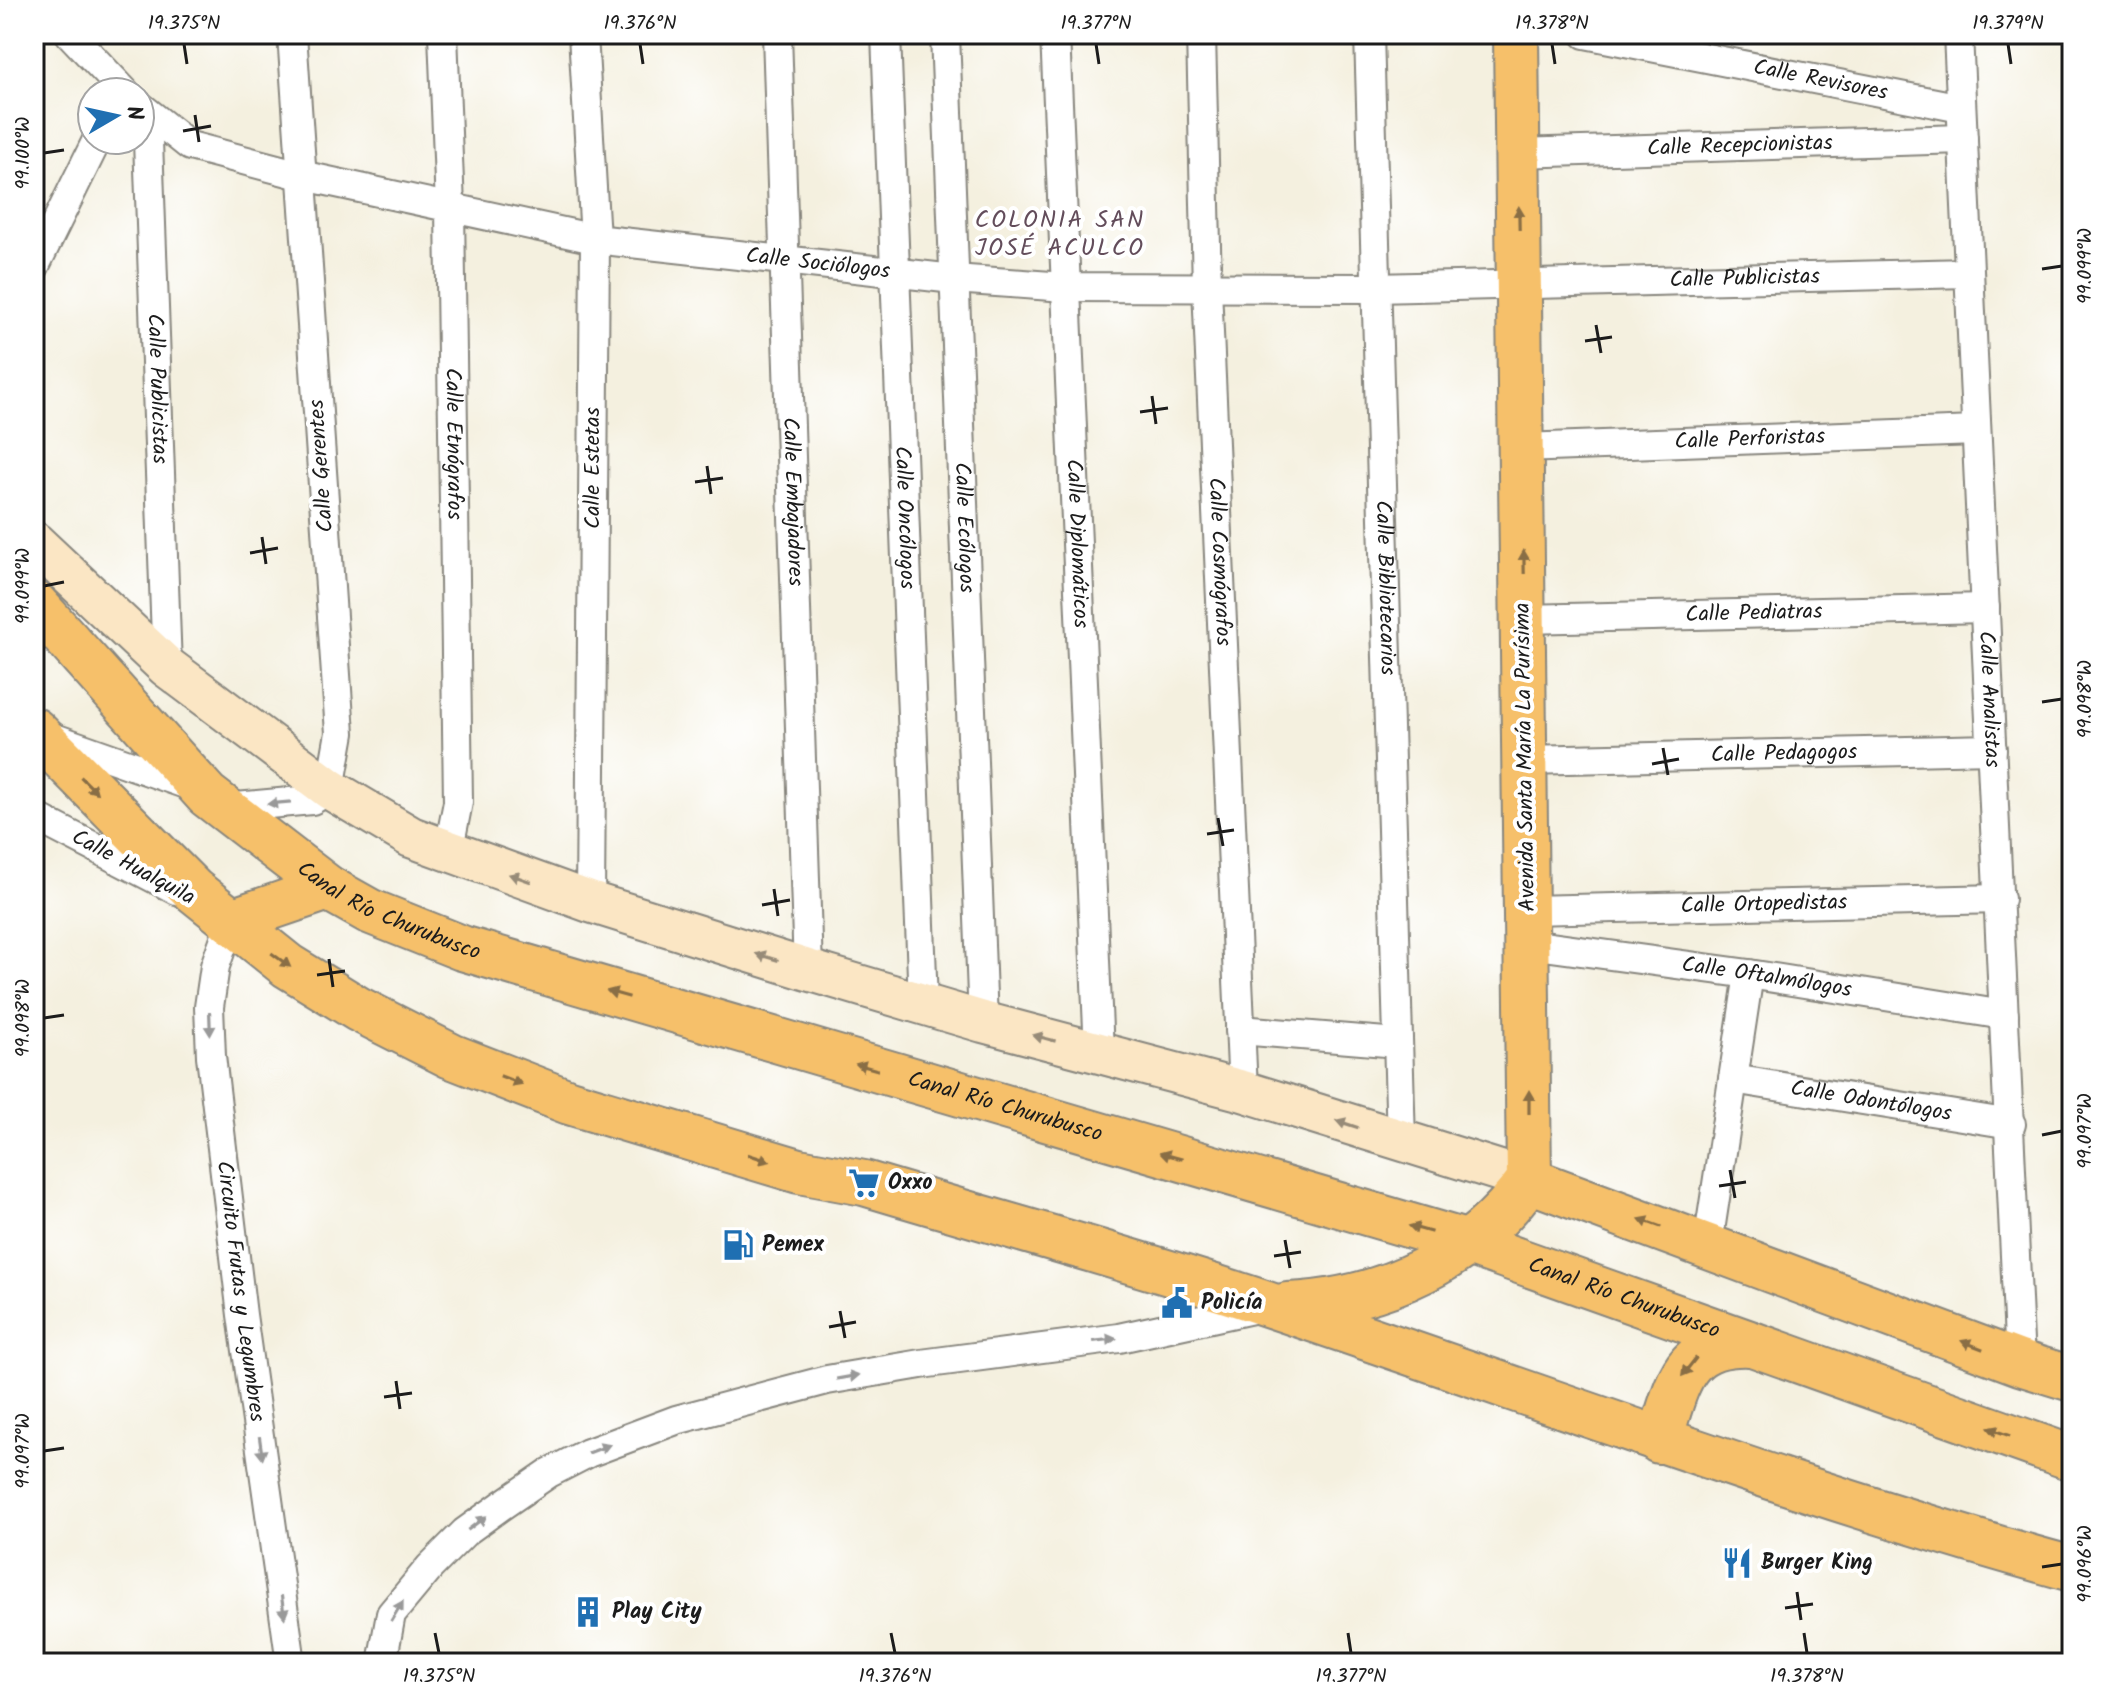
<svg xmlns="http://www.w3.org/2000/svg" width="2106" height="1697" font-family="Kalam,sans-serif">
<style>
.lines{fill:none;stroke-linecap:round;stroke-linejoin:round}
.street-casing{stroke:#88867e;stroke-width:32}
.secondary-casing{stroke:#88867e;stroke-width:44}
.primary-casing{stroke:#88867e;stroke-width:48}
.street{stroke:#fff;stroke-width:28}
.secondary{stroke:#fbe6c4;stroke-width:40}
.primary{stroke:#f6c06b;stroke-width:44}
.oneway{fill:#896e44}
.oneway2{fill:#999}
.oneway3{fill:#978b78}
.ticks{fill:none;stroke:#1c1c1c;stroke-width:3}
.labels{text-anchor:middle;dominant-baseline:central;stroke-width:8;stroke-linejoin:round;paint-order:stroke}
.street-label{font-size:22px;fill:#1c1c1c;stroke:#fff}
.poi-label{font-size:22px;font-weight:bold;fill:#1c1c1c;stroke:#fff;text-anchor:start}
.neighbourhood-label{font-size:24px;letter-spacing:2px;fill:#634d5b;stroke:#fff}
.neatline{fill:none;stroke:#1c1c1c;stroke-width:3}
.ticks-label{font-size:20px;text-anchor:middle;fill:#1c1c1c}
</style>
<rect width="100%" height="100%" fill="#fff"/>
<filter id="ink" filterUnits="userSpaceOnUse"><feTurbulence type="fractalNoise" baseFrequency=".0125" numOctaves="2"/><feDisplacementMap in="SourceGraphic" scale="16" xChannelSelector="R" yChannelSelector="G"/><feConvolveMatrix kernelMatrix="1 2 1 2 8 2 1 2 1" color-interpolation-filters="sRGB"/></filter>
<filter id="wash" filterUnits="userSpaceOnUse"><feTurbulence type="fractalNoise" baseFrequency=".006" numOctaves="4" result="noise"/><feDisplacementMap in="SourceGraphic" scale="32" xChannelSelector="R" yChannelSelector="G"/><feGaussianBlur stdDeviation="1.8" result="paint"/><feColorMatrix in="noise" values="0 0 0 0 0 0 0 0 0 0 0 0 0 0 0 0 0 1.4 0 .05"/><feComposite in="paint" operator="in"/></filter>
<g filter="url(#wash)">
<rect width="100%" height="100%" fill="#f4f0df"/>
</g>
<g filter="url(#ink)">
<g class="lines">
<defs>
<g id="street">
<path d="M70,34L125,92"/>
<path id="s1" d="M443,34L450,207L458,802L448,853"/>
<path d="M583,34L595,239L590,902"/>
<path id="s2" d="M777,34L808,970"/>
<path id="s3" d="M886,34L923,1003"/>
<path id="s4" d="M945,34L983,1022"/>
<path id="s5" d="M1055,34L1099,1053"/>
<path id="s6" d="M1201,34L1207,288L1243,1091"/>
<path id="s7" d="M1369,34L1401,1142"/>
<path id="s8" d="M1585,34L1961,108"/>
<path id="s9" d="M1958,34L2020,1363"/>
<path id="s10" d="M140,106L190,146L300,175L595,239L954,279L1065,287L1376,288L1968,273"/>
<path id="s11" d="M147,113L167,667"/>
<path id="s12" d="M1518,153L1963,139"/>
<path d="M34,268L97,140"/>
<path id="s13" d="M1522,448L1976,431"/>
<path id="s14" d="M1524,619L1985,608"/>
<path d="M46,735L191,786"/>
<path id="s15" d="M1526,760L1992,749"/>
<path d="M225,808L312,800L330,789L340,733L292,34"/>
<path d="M34,816L177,890"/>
<path id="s16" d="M1528,910L2000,899"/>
<path id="s17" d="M220,915L231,921L215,966L209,1007L211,1056L242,1315L291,1663"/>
<path id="s18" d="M1529,944L1749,974L2004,1015"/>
<path d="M1240,1030L1398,1043"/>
<path id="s19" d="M1733,1079L2011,1124"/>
<path d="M1708,1244L1749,974"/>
<path d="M382,1663L391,1614L430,1567L465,1532L501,1506L549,1473L588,1453L676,1420L827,1380L921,1364L1119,1338L1266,1306"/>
</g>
<path id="secondary" d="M34,542L167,667L330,789L411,837L590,902L808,970L983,1022L1243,1091L1529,1180"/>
<g id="primary">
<path id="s20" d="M34,603L207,795L328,888L369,911L462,948L1469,1243L2072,1458"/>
<path d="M34,730L193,890L288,966L358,1009L451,1056L569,1102L799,1171L864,1183C1000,1224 1139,1261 1273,1306C1539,1395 1801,1495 2072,1569"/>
<path d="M231,921L328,888"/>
<path d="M1529,1180L2020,1363L2072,1379"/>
<path d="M1287,1305C1383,1301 1473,1259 1529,1180L1516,34"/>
<path d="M1659,1441C1678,1386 1680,1340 1752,1344"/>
</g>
</defs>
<use href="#street" class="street-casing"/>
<use href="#secondary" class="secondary-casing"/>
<use href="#primary" class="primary-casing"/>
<use href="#street" class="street"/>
<use href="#secondary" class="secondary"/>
<use href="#primary" class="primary"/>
</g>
<defs><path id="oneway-solid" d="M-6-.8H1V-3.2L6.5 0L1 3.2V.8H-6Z" transform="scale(2)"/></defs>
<g class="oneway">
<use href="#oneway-solid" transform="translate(1519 218) rotate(-91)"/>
<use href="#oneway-solid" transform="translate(1524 562) rotate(-91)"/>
<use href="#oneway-solid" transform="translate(89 785) rotate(45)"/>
<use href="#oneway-solid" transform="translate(281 960) rotate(36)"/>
<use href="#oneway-solid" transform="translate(618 994) rotate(-164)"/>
<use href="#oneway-solid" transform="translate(867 1067) rotate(-164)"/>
<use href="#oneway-solid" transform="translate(511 1080) rotate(21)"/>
<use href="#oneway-solid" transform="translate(1529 1102) rotate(-90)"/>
<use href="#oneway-solid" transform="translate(1171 1156) rotate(-164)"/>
<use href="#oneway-solid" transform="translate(759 1158) rotate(18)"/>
<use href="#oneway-solid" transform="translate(1650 1223) rotate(-160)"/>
<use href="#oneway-solid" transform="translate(1420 1229) rotate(-164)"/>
<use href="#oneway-solid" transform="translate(1972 1345) rotate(-159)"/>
<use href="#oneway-solid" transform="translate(1689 1367) rotate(128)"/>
<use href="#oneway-solid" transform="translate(1999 1432) rotate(-160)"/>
</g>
<g class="oneway2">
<use href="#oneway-solid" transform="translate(279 803) rotate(175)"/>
<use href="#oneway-solid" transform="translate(210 1024) rotate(88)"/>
<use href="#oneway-solid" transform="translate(1105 1340) rotate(-7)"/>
<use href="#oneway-solid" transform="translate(848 1377) rotate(-10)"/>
<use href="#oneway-solid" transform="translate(261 1448) rotate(82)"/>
<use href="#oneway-solid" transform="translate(599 1449) rotate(-21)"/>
<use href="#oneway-solid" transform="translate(477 1523) rotate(-37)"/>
<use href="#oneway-solid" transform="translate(283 1607) rotate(82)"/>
<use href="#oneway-solid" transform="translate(397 1611) rotate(-59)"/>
</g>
<g class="oneway3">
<use href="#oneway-solid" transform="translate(520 878) rotate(-161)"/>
<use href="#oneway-solid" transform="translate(767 957) rotate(-163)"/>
<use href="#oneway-solid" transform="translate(1044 1038) rotate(-165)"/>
<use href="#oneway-solid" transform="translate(1347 1124) rotate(-162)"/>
</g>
</g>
<path class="ticks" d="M184,44L187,64M640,44L643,64M1096,44L1099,64M1552,44L1555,64M2008,44L2011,64M195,115L199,142M183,131L211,126M44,153L64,150M2042,269L2062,266M1596,325L1601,353M1585,341L1612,337M1152,396L1156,424M1140,412L1168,408M707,466L711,494M695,482L723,478M262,537L266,564M250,553L278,548M44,586L64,582M2042,702L2062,699M1663,748L1668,775M1652,764L1679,759M1218,818L1223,846M1207,834L1234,830M774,889L778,916M762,905L790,900M329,959L333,987M317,975L345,971M44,1018L64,1015M2042,1135L2062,1131M1730,1170L1735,1198M1719,1186L1746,1182M1285,1240L1290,1268M1274,1256L1301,1252M840,1311L845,1338M829,1327L856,1322M396,1381L400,1409M384,1397L412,1393M44,1451L64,1448M2042,1567L2062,1564M1797,1592L1801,1620M1785,1608L1813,1604M435,1633L439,1653M891,1633L895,1653M1348,1633L1351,1653M1804,1633L1807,1653"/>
<defs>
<symbol id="supermarket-bare" viewBox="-9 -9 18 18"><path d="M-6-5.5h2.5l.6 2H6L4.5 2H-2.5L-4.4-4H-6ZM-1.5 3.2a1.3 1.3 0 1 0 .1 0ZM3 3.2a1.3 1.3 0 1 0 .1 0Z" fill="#1f6fb2" stroke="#fff" stroke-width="2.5" paint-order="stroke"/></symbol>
<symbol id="fuel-bare" viewBox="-9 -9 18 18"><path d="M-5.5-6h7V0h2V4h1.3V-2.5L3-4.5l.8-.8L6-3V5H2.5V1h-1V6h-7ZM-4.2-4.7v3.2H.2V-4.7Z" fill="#1f6fb2" stroke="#fff" stroke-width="2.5" paint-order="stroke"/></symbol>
<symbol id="civic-bare" viewBox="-9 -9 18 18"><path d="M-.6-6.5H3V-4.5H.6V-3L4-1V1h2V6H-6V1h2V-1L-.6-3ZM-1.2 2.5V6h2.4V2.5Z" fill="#1f6fb2" stroke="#fff" stroke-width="2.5" paint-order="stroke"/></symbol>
<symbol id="restaurant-bare" viewBox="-9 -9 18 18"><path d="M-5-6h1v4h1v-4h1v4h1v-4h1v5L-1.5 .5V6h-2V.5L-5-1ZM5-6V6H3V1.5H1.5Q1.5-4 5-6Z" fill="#1f6fb2" stroke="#fff" stroke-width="2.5" paint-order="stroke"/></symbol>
<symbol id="building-bare" viewBox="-9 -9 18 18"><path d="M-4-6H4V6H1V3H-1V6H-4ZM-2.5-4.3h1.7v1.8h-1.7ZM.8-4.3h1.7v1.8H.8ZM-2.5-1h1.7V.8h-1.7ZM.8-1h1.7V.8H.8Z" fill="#1f6fb2" stroke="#fff" stroke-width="2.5" paint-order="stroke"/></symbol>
</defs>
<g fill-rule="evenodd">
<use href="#supermarket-bare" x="842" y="1161" width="44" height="44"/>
<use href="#fuel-bare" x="716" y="1223" width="44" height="44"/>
<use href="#civic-bare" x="1155" y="1281" width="44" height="44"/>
<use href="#restaurant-bare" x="1715" y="1541" width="44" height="44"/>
<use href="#building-bare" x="566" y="1590" width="44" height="44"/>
</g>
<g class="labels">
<g class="street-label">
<text stroke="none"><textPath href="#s8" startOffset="240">Calle Revisores</textPath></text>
<text stroke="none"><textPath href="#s12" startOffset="222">Calle Recepcionistas</textPath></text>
<text stroke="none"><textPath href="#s10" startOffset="704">Calle Sociólogos</textPath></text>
<text stroke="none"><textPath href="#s10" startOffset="1632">Calle Publicistas</textPath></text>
<text stroke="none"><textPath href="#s11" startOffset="276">Calle Publicistas</textPath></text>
<text stroke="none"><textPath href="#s13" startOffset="228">Calle Perforistas</textPath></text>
<text stroke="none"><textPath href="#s1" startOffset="410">Calle Etnógrafos</textPath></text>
<text transform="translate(322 466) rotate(-94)">Calle Gerentes</text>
<text transform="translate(593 468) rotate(-90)">Calle Estetas</text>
<text stroke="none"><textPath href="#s2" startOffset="468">Calle Embajadores</textPath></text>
<text stroke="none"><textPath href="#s3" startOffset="484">Calle Oncólogos</textPath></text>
<text stroke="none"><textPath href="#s4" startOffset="494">Calle Ecólogos</textPath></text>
<text stroke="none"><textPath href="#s5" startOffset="510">Calle Diplomáticos</textPath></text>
<text stroke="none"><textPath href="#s6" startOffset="528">Calle Cosmógrafos</textPath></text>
<text stroke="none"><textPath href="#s7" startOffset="554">Calle Bibliotecarios</textPath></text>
<text stroke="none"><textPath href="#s14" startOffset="230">Calle Pediatras</textPath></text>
<text stroke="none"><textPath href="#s9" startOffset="666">Calle Analistas</textPath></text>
<text stroke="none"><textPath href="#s15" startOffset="258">Calle Pedagogos</textPath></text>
<text transform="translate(1526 757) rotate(-91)">Avenida Santa María La Purísima</text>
<text transform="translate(133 868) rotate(28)">Calle Hualquila</text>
<text stroke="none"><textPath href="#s16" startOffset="236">Calle Ortopedistas</textPath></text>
<text stroke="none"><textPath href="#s20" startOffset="476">Canal Río Churubusco</textPath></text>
<text stroke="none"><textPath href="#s18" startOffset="240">Calle Oftalmólogos</textPath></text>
<text stroke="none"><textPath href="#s19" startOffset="140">Calle Odontólogos</textPath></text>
<text stroke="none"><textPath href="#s20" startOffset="1124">Canal Río Churubusco</textPath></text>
<text stroke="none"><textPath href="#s17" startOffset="388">Circuito Frutas y Legumbres</textPath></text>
<text stroke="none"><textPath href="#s20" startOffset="1772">Canal Río Churubusco</textPath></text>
</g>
<g class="poi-label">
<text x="888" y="1183">Oxxo</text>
<text x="762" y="1245">Pemex</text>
<text x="1201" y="1303">Policía</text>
<text x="1761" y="1563">Burger King</text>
<text x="612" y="1612">Play City</text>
</g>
<g class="neighbourhood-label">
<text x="1060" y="220">COLONIA SAN<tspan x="1060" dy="28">JOSÉ ACULCO</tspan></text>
</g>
</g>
<rect width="2106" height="1697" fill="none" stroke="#fff" stroke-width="88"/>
<g transform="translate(116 116) rotate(81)"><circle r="38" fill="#ffffff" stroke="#a4a4a4" stroke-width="2"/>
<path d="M0-6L14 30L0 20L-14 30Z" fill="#1f6fb2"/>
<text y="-12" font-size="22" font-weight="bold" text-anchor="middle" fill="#1c1c1c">N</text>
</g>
<rect x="44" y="44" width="2018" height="1609" class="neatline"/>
<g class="ticks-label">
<text x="184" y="29">19.375°N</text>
<text x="640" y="29">19.376°N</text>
<text x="1096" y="29">19.377°N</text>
<text x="1552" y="29">19.378°N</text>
<text x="2008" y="29">19.379°N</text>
<text transform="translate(22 153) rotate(-90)" y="7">99.100°W</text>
<text transform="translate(2084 266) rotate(-90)" y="7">99.099°W</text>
<text transform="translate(22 586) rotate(-90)" y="7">99.099°W</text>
<text transform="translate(2084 699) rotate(-90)" y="7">99.098°W</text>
<text transform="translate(22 1018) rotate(-90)" y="7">99.098°W</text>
<text transform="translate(2084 1131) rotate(-90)" y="7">99.097°W</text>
<text transform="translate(22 1451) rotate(-90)" y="7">99.097°W</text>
<text transform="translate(2084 1564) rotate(-90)" y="7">99.096°W</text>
<text x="439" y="1682">19.375°N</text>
<text x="895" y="1682">19.376°N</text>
<text x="1351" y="1682">19.377°N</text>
<text x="1807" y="1682">19.378°N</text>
</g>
</svg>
